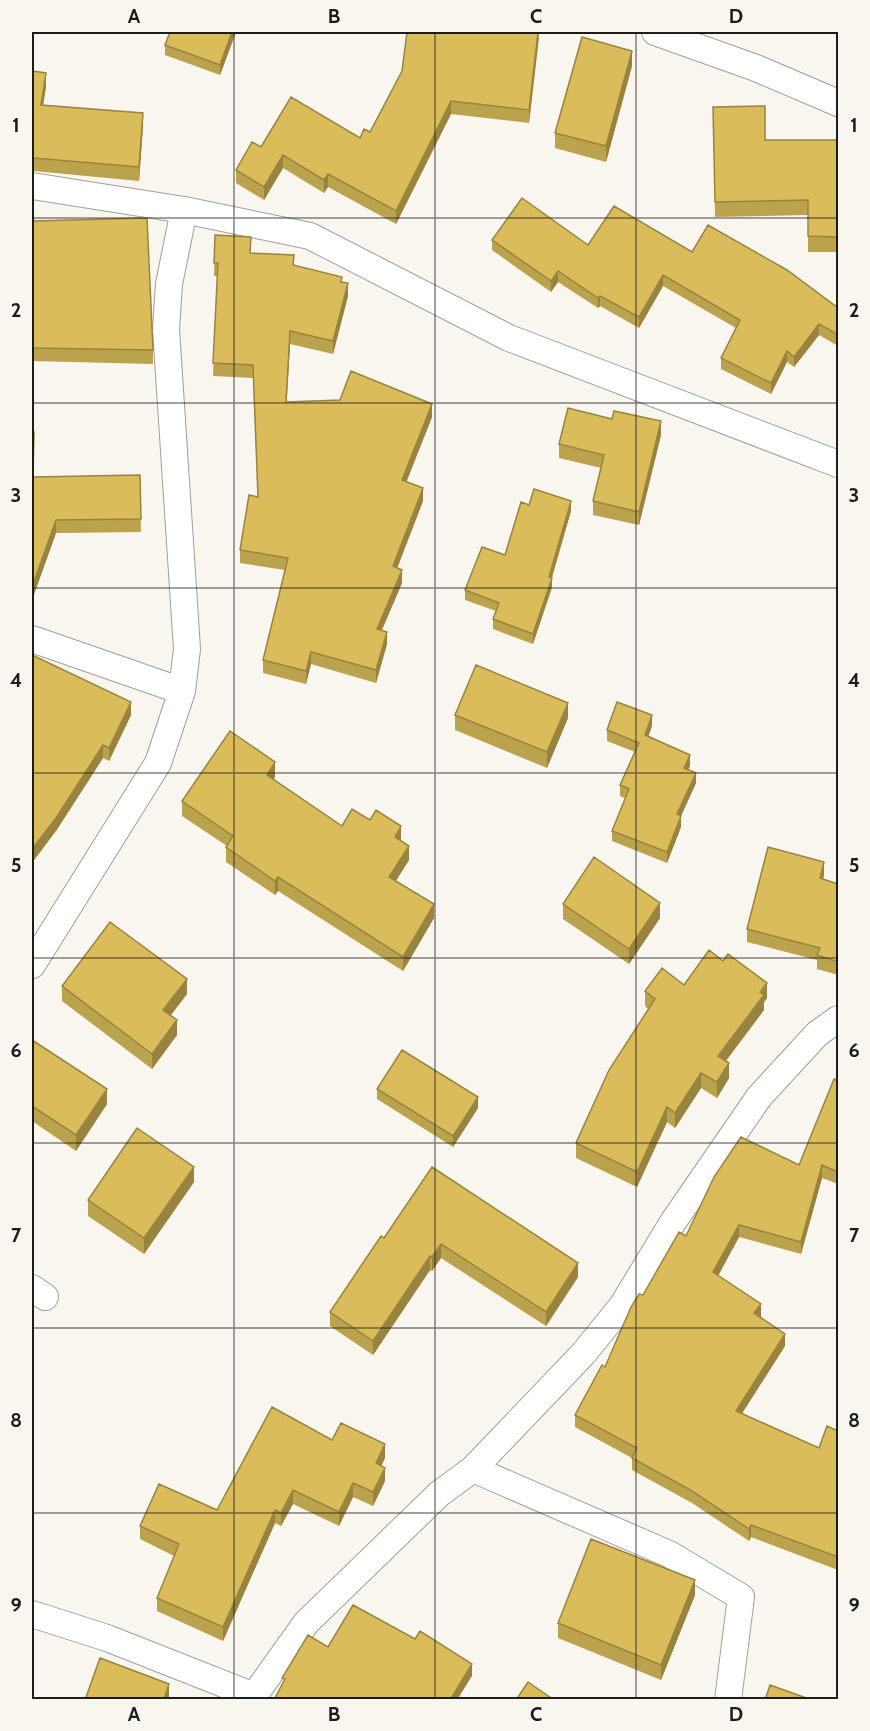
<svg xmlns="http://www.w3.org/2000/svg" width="870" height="1731" font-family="Cabin,sans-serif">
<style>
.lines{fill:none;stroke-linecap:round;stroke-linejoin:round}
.minor-casing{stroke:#a19f99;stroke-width:28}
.minor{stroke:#fff;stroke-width:26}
.wall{fill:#bba24d}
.shaded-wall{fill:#99843f}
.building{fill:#dabc5a;stroke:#99843f;stroke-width:1.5}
.grid{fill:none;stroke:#1c1c19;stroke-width:1.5;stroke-opacity:0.55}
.neatline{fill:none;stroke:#1c1c19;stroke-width:2}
.grid-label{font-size:20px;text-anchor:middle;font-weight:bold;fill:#1c1c19}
</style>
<rect width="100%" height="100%" fill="#f8f6ef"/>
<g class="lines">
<defs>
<path id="minor" d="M655,32L756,68L838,103
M32,186L184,210L310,236L509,338L838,464
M32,639L182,691
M32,965L158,763L182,691L187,649L166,329L169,284L184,210
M32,1288L45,1297
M473,1469L669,1554L741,1597L728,1700
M32,1614L107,1638L254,1696
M251,1700L306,1623L439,1494L473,1469L583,1354L622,1306L673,1222L759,1097L817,1034L838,1019"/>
</defs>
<use href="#minor" class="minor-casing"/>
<use href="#minor" class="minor"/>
</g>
<path class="wall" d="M236,32L220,75L165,55V45Z
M539,32L529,123L451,114L396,224L328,187L324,193L283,168L264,200L236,183V170L261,147L360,138Z
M632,66L606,162L555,148V133Z
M32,71L46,87L43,105L143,126L139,181L34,171L32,172Z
M713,107L765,140H838V252H808V215L715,217Z
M32,221L153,350V364L32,361Z
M215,235L251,253L294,265L342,282L348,296L333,354L290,344L286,402L432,417L406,482L423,501L397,568L402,583L382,630L387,644L376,683L311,664L306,684L263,673V660L285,570L240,563V550L258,497L253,378L213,376L217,276H214Z
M492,240L588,245L692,252L838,308V346L819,335L794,367L787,362L771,394L721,369V358L736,328L663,286L639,328L600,306L598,308L558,282L551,292L492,250Z
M32,432L33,477L140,475L141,532L56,533L32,600Z
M661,435L639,525L593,515V501L601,468L559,458V444Z
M529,505L571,511L552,578V587L533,644L493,629V619L496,611L465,600V590L505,555Z
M32,655L131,715L109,761L103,758L56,831Z
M455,715L568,718L547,768L455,730Z
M652,726L648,737L690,766L688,769L696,783L681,816V827L667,863L612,841V831L625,798L620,796V785L635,752L607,741V730Z
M275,777L274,779L342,826L401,840L409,860L396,881L434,918L403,971L278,891L275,895L226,862V847L227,846L182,816V801Z
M824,875L823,879L838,884V975L817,969V960L747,942V929Z
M563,904L660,918L629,964L563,919Z
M684,985L767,998L764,1002V1010L726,1061L729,1078L717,1098L701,1088L675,1128L667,1122L637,1187L576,1158V1143L648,1009L645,1006V991Z
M62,986L187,994L171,1015L177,1035L152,1069L62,1001Z
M32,1040L107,1104L76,1151L32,1121Z
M838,1081V1184L822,1178L801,1254L739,1237L718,1276L761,1316L760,1317L785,1346L742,1413L819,1448L838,1431V1570L751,1537L749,1541L692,1503L632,1470V1458L575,1427V1415L605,1367L643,1295L686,1236L799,1165Z
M377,1089L478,1108L453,1147L377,1099Z
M432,1167L578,1277L546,1326L441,1258L432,1271L430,1270L373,1355L330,1326V1312L384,1238Z
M194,1182L144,1254L88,1216V1200Z
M332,1440L385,1458L381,1466L385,1481L373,1506L353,1497L339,1526L293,1504L281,1526L275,1523L223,1641L157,1611V1598L174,1556L140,1539V1526L217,1510Z
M695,1595L661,1680L558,1638V1623Z"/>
<path class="shaded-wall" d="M232,32H236L220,75V65Z
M538,32L539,38L529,123V110Z
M632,51V66L606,162V146Z
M46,73V87L41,118V105Z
M451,101V114L396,224V211Z
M143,113V126L139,181V167Z
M283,155V168L264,200V187Z
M34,158V171L32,172V159Z
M328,174V187L324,193V180Z
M558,271V282L551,292V281Z
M663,275V286L639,328V317Z
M348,283V296L333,354V341Z
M600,296V306L598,308V298Z
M819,324V335L794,367V357Z
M290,331V344L286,414V402Z
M787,351V362L771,394V383Z
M432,404V417L402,493V480Z
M661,421V435L639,525V512Z
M423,488V501L393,579V566Z
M571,501V511L551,579L552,578V587L533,644V634Z
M56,520V533L32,600V587Z
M402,570V583L377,641V629Z
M387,632V644L376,683V670Z
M311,652V664L306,684V671Z
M131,702V715L109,761V748Z
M568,703V718L547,768V752Z
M652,715V726L645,746V735Z
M103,745V758L56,831L32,863V849Z
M690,755V766L684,778V768Z
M275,762V777L267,789V775Z
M696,773V783L681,816V827L667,863V852L677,814Z
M401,826V840L395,852V837Z
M409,846V860L389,891V877Z
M824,862V875L820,891V878Z
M278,877V891L275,895V881Z
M660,903V918L629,964V949Z
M434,904V918L403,971V957Z
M187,979V994L163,1025V1010Z
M767,983V998L764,1002V1010L718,1071V1056Z
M177,1020V1035L152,1069V1054Z
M729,1063V1078L717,1098V1082Z
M701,1073V1088L675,1128V1113Z
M107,1089V1104L76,1151V1135Z
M478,1097V1108L453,1147V1136Z
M667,1107V1122L637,1187V1172Z
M822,1165V1178L801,1254V1242Z
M194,1167V1182L144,1254V1238Z
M739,1225V1237L713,1285V1272Z
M441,1244V1258L432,1271V1257Z
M430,1256V1270L373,1355V1341Z
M578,1263V1277L546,1326V1312Z
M761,1304V1316L754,1326V1313Z
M785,1334V1346L736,1423V1411Z
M385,1444V1458L376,1477V1463Z
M385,1468V1481L373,1506V1492Z
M353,1483V1497L339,1526V1512Z
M293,1490V1504L281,1526V1513Z
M275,1510V1523L223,1641V1627Z
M751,1525V1537L749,1541V1529Z
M695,1580V1595L661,1680V1665Z
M472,1664V1676L457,1700H450Z
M169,1684V1700H164Z"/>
<path class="building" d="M170,32H232L220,65L165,45Z
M407,32H538L529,110L451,101L396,211L328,174L324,180L283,155L264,187L236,170L252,142L261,147L291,97L360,138L364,129L370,132L402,71Z
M582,37L632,51L606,146L555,133Z
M32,71L46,73L41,105L143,113L139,167L34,158L32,159Z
M765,106V140H838V237L808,236V200L715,202L713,107Z
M522,198L588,245L614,206L692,252L708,225L787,270L838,308V335L819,324L794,357L787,351L771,383L721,358L740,320L663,275L639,317L600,296L598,298L558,271L551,281L492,240Z
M147,218L153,350L32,348V221Z
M215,235L251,237L250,253L294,255L293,265L342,277L341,282L348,283L333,341L290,331L286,402L340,400L351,371L432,404L402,480L423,488L393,566L402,570L377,629L387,632L376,670L311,652L306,671L263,660L288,558L240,550L249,495L258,497L253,365L213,363L218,263H214Z
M568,408L612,419L614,411L661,421L639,512L593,501L604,455L559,444Z
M32,432H34L33,477L140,475L141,519L56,520L32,587Z
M534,489L571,501L549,577L552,578L533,634L493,619L499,603L465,590L482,547L505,555L521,502L529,505Z
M32,655L131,702L109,748L103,745L56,818L32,849Z
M476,665L568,703L547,752L455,715Z
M617,702L652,715L645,735L690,755L684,768L696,773L677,814L681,816L667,852L612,831L629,789L620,785L639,743L607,730Z
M230,731L275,762L267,775L342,826L352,809L370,820L376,810L401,826L395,837L409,846L389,877L434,904L403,957L278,877L275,881L226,847L233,836L182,801Z
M768,847L824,862L820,878L838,884V962L817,955L820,948L747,929Z
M594,857L660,903L629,949L563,904Z
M110,922L187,979L163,1010L177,1020L152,1054L62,986Z
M709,950L723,961L728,954L767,983L760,992L764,995L718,1056L729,1063L717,1082L701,1073L675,1113L667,1107L637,1172L576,1143L609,1070L655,999L645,991L662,968L684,985Z
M32,1040L107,1089L76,1135L32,1106Z
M402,1050L478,1097L453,1136L377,1089Z
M834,1079L838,1081V1172L822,1165L801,1242L739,1225L713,1272L761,1304L754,1313L785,1334L736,1411L819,1448L827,1426L838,1431V1557L751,1525L749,1529L692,1491L632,1458L637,1448L575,1415L602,1365L605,1367L631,1307L639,1294L643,1295L679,1232L686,1236L714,1177L741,1137L799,1165Z
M137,1128L194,1167L144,1238L88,1200Z
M432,1167L578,1263L546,1312L441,1244L432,1257L430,1256L373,1341L330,1312L381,1236L384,1238Z
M272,1407L332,1440L341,1423L385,1444L376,1463L385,1468L373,1492L353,1483L339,1512L293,1490L281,1513L275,1510L223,1627L157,1598L179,1544L140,1526L159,1484L217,1510Z
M591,1539L695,1580L661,1665L558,1623Z
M353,1605L415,1639L420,1631L472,1664L450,1700H274L285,1679L282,1678L308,1635L328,1647Z
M100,1658L169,1684L164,1699L166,1700H85Z
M528,1682L554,1700H516Z
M770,1685L812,1700H765Z"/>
<path class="grid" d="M234,32V1700M435,32V1700M636,32V1700M32,218H838M32,403H838M32,588H838M32,773H838M32,958H838M32,1143H838M32,1328H838M32,1513H838"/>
<rect width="870" height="1731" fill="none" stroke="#f8f6ef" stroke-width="66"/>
<rect x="33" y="33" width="804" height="1665" class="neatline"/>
<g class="grid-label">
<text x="134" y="23">A</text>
<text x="334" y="23">B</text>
<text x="536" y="23">C</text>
<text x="736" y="23">D</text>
<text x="16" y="132">1</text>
<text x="854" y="132">1</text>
<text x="16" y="317">2</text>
<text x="854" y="317">2</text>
<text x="16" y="502">3</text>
<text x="854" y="502">3</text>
<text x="16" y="687">4</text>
<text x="854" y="687">4</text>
<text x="16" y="872">5</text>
<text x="854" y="872">5</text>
<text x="16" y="1057">6</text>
<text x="854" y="1057">6</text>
<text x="16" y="1242">7</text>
<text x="854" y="1242">7</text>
<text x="16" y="1427">8</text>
<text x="854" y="1427">8</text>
<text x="16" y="1612">9</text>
<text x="854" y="1612">9</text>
<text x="134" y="1721">A</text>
<text x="334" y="1721">B</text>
<text x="536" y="1721">C</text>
<text x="736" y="1721">D</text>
</g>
</svg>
